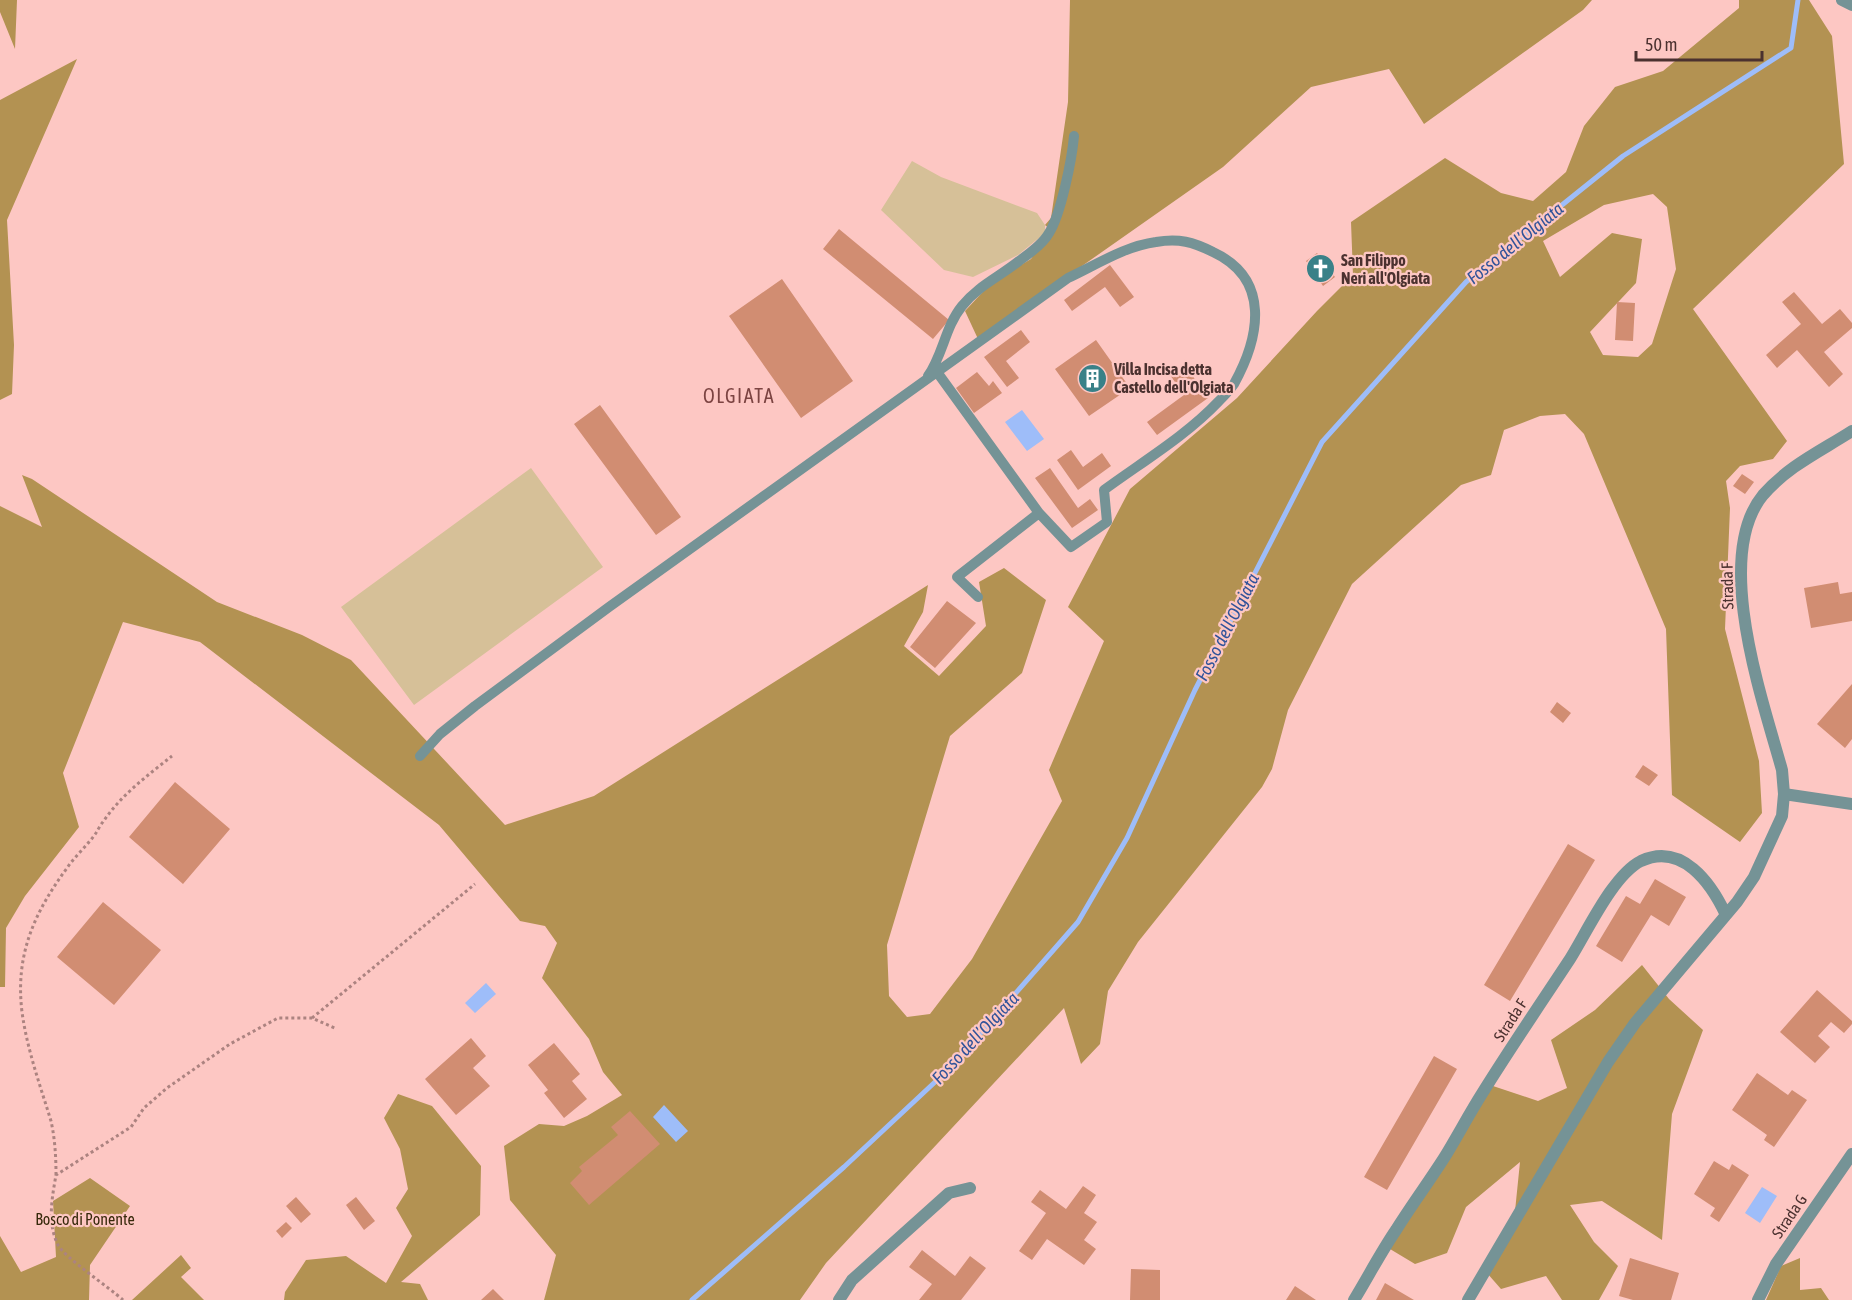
<svg xmlns="http://www.w3.org/2000/svg" width="1852" height="1300" font-family="'Asap Condensed',sans-serif">
<style>
.green{fill:#d6c098}
.forest{fill:#b39252;fill-rule:evenodd}
.water{fill:#9ebdf9}
.lines{fill:none;stroke-linecap:round;stroke-linejoin:round}
.stream{stroke:#9ebdf9;stroke-width:5}
.building{fill:#d18d72}
.path{stroke:#ac8380;stroke-width:3;stroke-dasharray:3 3;stroke-linecap:butt}
.lane{stroke:#759396;stroke-width:10}
.street{stroke:#759396;stroke-width:12}
.labels{text-anchor:middle;dominant-baseline:central;stroke-width:4.5;stroke-linejoin:round;paint-order:stroke}
.poi-label{font-size:16px;font-weight:bold;fill:#4b312f;stroke:#fdc7c3;text-anchor:start}
.street-label{font-size:16px;fill:#4b312f;stroke:#fdc7c3}
.park-label{font-size:16px;fill:#37290b;stroke:#fdc7c3}
.water-label{font-size:18px;font-style:italic;fill:#31539a;stroke:#fdc7c3}
.quarter-label{font-size:20px;letter-spacing:1.5px;fill:#7c4442;stroke:#fdc7c3}
</style>
<rect width="100%" height="100%" fill="#fdc7c3"/>
<path class="green" d="M912,161L941,177L1037,213L1045,225V233L1018,255L973,277L944,270L881,210Z
M531,468L603,567L414,705L341,607Z"/>
<path class="forest" d="M0,0H17L15,49L0,12Z
M1070,0H1592L1583,10L1424,124L1389,69L1311,87L1223,167L978,339L965,311L993,281L1031,259L1051,230L1045,225L1051,218L1068,102Z
M1739,0H1809L1832,36L1844,164L1693,309L1787,441L1773,459L1740,466L1726,481L1730,508L1725,629L1759,761L1762,813L1740,842L1672,795L1666,629L1584,434L1565,414L1540,416L1504,430L1491,475L1461,485L1352,584L1288,710L1272,769L1262,787L1138,942L1108,991L1100,1044L1081,1064L1064,1008L826,1263L800,1300H544L556,1255L510,1200L504,1146L539,1124L564,1126L587,1116L622,1095L603,1072L589,1039L542,978L557,943L545,926L520,921L439,825L200,642L123,622L63,773L79,827L25,896L6,928L5,987H0V506L42,527L22,475L32,479L217,602L302,635L351,660L505,825L594,796L928,585L923,612L904,646L939,676L986,626L979,582L1004,568L1046,600L1022,673L950,736L887,945L889,996L907,1017L930,1014L972,959L1062,801L1049,770L1104,641L1068,607L1130,489L1237,398L1317,311L1353,275L1351,222L1445,158L1501,193L1533,201L1566,172L1584,126L1615,87L1663,71L1739,8ZM1653,194L1667,207L1676,269L1652,344L1638,357L1603,355L1590,332L1636,283L1642,239L1612,233L1560,277L1543,241L1604,205Z
M77,59L7,220L14,345L12,394L0,400V100Z
M1642,965L1669,999L1703,1030L1672,1114L1662,1240L1602,1201L1570,1205L1594,1242L1618,1266L1599,1300H1562L1546,1276L1501,1289L1487,1273L1514,1221L1520,1162L1466,1207L1447,1253L1415,1264L1385,1246L1493,1086L1538,1101L1567,1088L1551,1040L1595,1010Z
M398,1094L432,1106L481,1166L480,1215L401,1282L420,1284L428,1300H284L285,1292L306,1260L346,1256L386,1283L412,1236L396,1208L408,1189L400,1149L384,1118Z
M90,1178L130,1206L90,1265L89,1300H0V1236L21,1272L56,1257L53,1201Z
M181,1255L191,1268L181,1277L204,1300H132Z
M1800,1258V1290L1821,1288L1829,1300H1766L1781,1266Z"/>
<path class="water" d="M1022,410L1044,439L1027,451L1005,422Z
M486,983L496,994L475,1013L465,1003Z
M664,1105L688,1131L676,1142L653,1117Z
M1762,1187L1777,1196L1760,1223L1745,1213Z"/>
<g class="lines">
<path class="stream" d="M692,1300L844,1167L950,1068L1078,922L1127,838L1195,690L1322,442L1466,282L1623,156L1791,48L1798,0"/>
</g>
<path class="building" d="M839,229L949,320L933,339L823,249Z
M1317,253L1335,277L1323,286L1306,261Z
M1110,265L1134,297L1120,307L1105,287L1072,311L1064,300Z
M782,279L853,381L801,418L729,316Z
M1794,292L1822,324L1840,309L1852,323V328L1824,352L1843,374L1829,387L1797,350L1777,368L1766,355L1801,324L1782,302Z
M1617,302L1635,303L1633,341L1615,340Z
M1021,330L1030,342L1006,361L1019,378L1007,387L984,357Z
M1096,340L1130,388L1089,416L1055,369Z
M1185,365L1208,398L1157,435L1147,422L1184,395L1170,375Z
M977,372L989,386L993,381L1002,393L974,413L956,388Z
M600,405L681,517L656,535L574,424Z
M1071,450L1083,467L1102,453L1111,466L1078,490L1057,460Z
M1050,468L1078,508L1090,499L1098,510L1072,528L1035,478Z
M1742,474L1754,482L1745,494L1733,486Z
M1838,582L1840,594L1852,592V621L1811,628L1804,588Z
M947,601L976,623L935,668L910,647Z
M1852,684V739L1845,748L1817,724Z
M1557,702L1571,713L1563,723L1550,712Z
M1643,765L1658,775L1649,786L1635,777Z
M175,782L230,829L183,884L129,837Z
M1568,844L1595,860L1510,1001L1484,985Z
M1655,879L1686,897L1669,926L1651,915L1622,962L1596,946L1626,896L1640,904Z
M103,902L161,950L114,1005L57,957Z
M1817,990L1852,1021V1024L1844,1033L1831,1022L1818,1036L1830,1047L1815,1063L1780,1032Z
M471,1038L486,1056L473,1068L490,1086L456,1115L425,1079Z
M554,1043L580,1074L572,1081L587,1099L564,1118L544,1093L548,1090L528,1065Z
M1434,1056L1457,1069L1387,1190L1364,1177Z
M1757,1073L1788,1095L1792,1090L1807,1100L1774,1147L1764,1140L1767,1135L1732,1110Z
M630,1111L660,1144L589,1205L570,1183L582,1171L579,1167L618,1135L611,1127Z
M1714,1161L1729,1170L1732,1164L1749,1175L1719,1222L1710,1216L1715,1208L1694,1194Z
M1083,1186L1096,1195L1084,1213L1097,1222L1084,1240L1096,1249L1084,1265L1047,1239L1032,1260L1019,1251L1046,1213L1031,1202L1040,1190L1066,1209Z
M296,1197L311,1214L301,1223L286,1206Z
M356,1197L375,1221L364,1230L346,1205Z
M286,1222L292,1228L282,1238L276,1231Z
M922,1250L955,1276L970,1256L986,1268L961,1300H919L932,1284L909,1267Z
M1630,1258L1679,1273L1671,1300H1633L1619,1296Z
M1131,1269L1160,1270V1300H1130Z
M1385,1283L1414,1300H1376Z
M1295,1286L1316,1300H1286Z
M493,1289L504,1300H481Z"/>
<g class="lines">
<path class="path" d="M312,1018L475,884
M56,1175C56,1157 55,1139 51,1121C40,1085 27,1049 22,1012C15,955 34,913 67,868C75,856 87,846 96,833C98,830 100,825 103,822C120,796 148,775 172,756
M123,1300C110,1288 64,1257 58,1245C47,1223 52,1198 56,1175L131,1127L144,1108L167,1088L230,1044L278,1018H312L337,1029"/>
<path class="lane" d="M928,376C943,355 945,327 962,306C978,286 999,277 1019,261C1029,254 1043,244 1049,233C1061,214 1072,159 1074,136
M978,597L957,577L1039,513
M420,756L440,734L475,706L609,607L1068,278C1096,265 1125,246 1156,242C1179,238 1193,242 1213,252C1271,279 1260,337 1234,384C1230,390 1224,396 1219,401C1186,436 1142,462 1104,490L1107,522L1071,547L1039,513L937,372"/>
<path class="street" d="M1842,0L1852,5
M1784,794L1852,804
M839,1300L852,1280L949,1193L970,1188
M1354,1300C1368,1277 1381,1252 1396,1230C1411,1206 1428,1183 1444,1158C1457,1137 1469,1114 1483,1092C1511,1047 1541,1003 1570,959C1587,932 1613,875 1641,861C1682,842 1711,883 1726,915
M1468,1300L1608,1062L1635,1023L1737,902L1754,877L1782,816L1784,794L1782,770C1763,701 1712,557 1763,495C1788,466 1821,451 1852,431
M1758,1300L1776,1264L1852,1154"/>
</g>
<defs>
<symbol id="church-disc" viewBox="-11 -11 22 22"><circle r="9.5" fill="#398188" stroke="#fdc7c3"/><path d="M-1.2-6h2.4v3.5h3.3v2.4h-3.3V6h-2.4V-.1h-3.3v-2.4h3.3Z" fill="#fff"/></symbol>
<symbol id="building-disc" viewBox="-11 -11 22 22"><circle r="9.5" fill="#398188" stroke="#fdc7c3"/><path d="M-4-6H4V6H1V3H-1V6H-4ZM-2.5-4.3h1.7v1.8h-1.7ZM.8-4.3h1.7v1.8H.8ZM-2.5-1h1.7V.8h-1.7ZM.8-1h1.7V.8H.8Z" fill="#fff"/></symbol>
</defs>
<g fill-rule="evenodd">
<use href="#church-disc" x="1304" y="252" width="33" height="33"/>
<use href="#building-disc" x="1076" y="362" width="33" height="33"/>
</g>
<g class="labels">
<g class="poi-label">
<text x="1341" y="260">San Filippo<tspan x="1341" dy="18">Neri all'Olgiata</tspan></text>
<text x="1114" y="369">Villa Incisa detta<tspan x="1114" dy="18">Castello dell'Olgiata</tspan></text>
</g>
<g class="street-label">
<text transform="translate(1727 586) rotate(-91)">Strada F</text>
<text transform="translate(1510 1020) rotate(-57)">Strada F</text>
<text transform="translate(1789 1216) rotate(-56)">Strada G</text>
</g>
<g class="park-label">
<text x="85" y="1219">Bosco di Ponente</text>
</g>
<g class="water-label">
<text transform="translate(1515 243) rotate(-39)">Fosso dell’Olgiata</text>
<text transform="translate(1227 627) rotate(-63)">Fosso dell’Olgiata</text>
<text transform="translate(975 1038) rotate(-47)">Fosso dell’Olgiata</text>
</g>
<g class="quarter-label">
<text x="739" y="395">OLGIATA</text>
</g>
</g>
<path d="M1636 51v9h126v-9" fill="none" stroke="#4b312f" stroke-width="3"/>
<text x="1645" y="51" font-size="18" fill="#4b312f" stroke="#fdc7c3" stroke-width="4.5" paint-order="stroke">50 m</text>
</svg>
